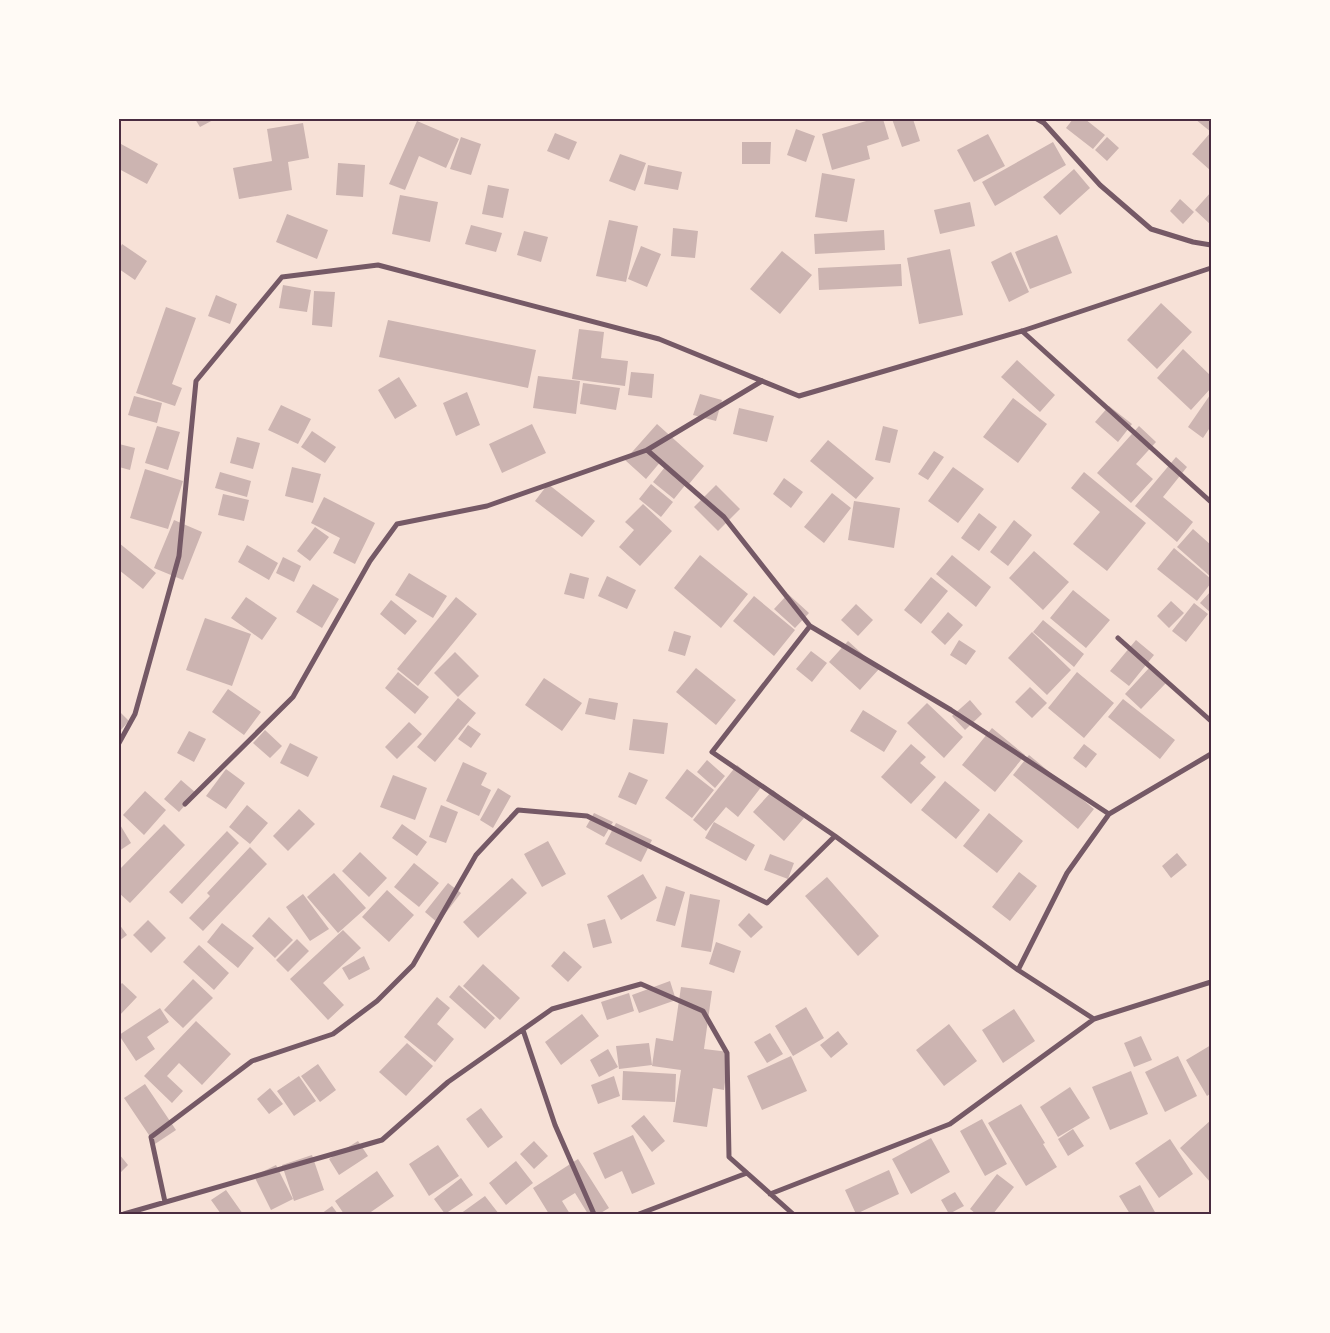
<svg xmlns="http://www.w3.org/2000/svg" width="1330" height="1333" font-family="Overpass,sans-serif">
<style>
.building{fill:#ccb4b1}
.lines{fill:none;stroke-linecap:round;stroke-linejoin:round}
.minor{stroke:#755966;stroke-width:5}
.neatline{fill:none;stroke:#4a2c40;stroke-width:2}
</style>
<rect width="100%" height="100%" fill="#f7e1d7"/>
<path class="building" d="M195,119H215L200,127Z
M873,119H883L889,139L867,146L870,159L832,170L822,134Z
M892,119H913L920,141L902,147Z
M1073,119H1085L1105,135L1093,149L1066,128Z
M1195,119H1211V132Z
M417,121L459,139L446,168L419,156L405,190L389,184Z
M303,123L309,158L288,162L292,190L239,199L233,168L272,161L267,129Z
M796,129L815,136L806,162L787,155Z
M1211,132V171L1192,154Z
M555,133L577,142L569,160L547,151Z
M988,134L1005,166L974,182L957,150Z
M461,137L481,144L471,175L450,169Z
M1107,137L1119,148L1107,161L1095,150Z
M742,142H771L770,164H742Z
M1053,142L1066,165L995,206L982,182Z
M121,144L158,164L147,184L119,169V148Z
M620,154L646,163L635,191L609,181Z
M338,163L365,165L363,197L336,195Z
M648,165L682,172L678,190L644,184Z
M1074,169L1090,188L1060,215L1043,197Z
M822,173L855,179L847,222L815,217Z
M488,185L509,189L503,218L482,214Z
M1211,192V225L1195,210Z
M400,195L438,202L430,242L392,234Z
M1180,199L1194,212L1183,224L1170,211Z
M970,202L975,226L940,234L934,210Z
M287,214L328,230L317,259L276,242Z
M609,220L638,226L626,282L596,276Z
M471,225L502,233L496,252L465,244Z
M673,228L698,231L695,258L671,256Z
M884,230L885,250L815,254L814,234Z
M524,231L548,237L541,262L517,255Z
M1057,235L1072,273L1030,289L1015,252Z
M122,244L147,261L135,280L119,269V250Z
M641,246L661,254L647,287L628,279Z
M950,249L963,315L919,324L907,258Z
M782,251L812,275L780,314L750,289Z
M1011,252L1029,292L1009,302L991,262Z
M901,264L902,286L819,290L818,268Z
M283,285L311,290L307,312L279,308Z
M314,291L335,292L332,327L312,325Z
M216,295L237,304L230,324L208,316Z
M1161,303L1192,332L1157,369L1127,340Z
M166,307L196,318L172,384L182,388L175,406L136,393Z
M388,320L536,350L528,388L379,357Z
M579,329L604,332L601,358L628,361L625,386L572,379Z
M1183,349L1211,376V388L1191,410L1157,378Z
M1017,360L1055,395L1040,412L1001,377Z
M631,372L654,374L652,398L628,395Z
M538,376L580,381L576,414L533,408Z
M399,377L417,406L395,419L378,390Z
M583,383L620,388L616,410L580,404Z
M467,392L480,425L456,436L443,403Z
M700,394L722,400L716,421L693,415Z
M1210,395L1211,426L1203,438L1188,427Z
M134,396L162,403L157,423L128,415Z
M1013,398L1047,424L1018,463L983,437Z
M281,405L311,419L298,444L268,430Z
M1109,406L1132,424L1118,442L1095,422Z
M739,408L774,416L767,442L733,434Z
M532,424L546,453L502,473L489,444Z
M657,424L704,466L689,484L662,460L646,479L625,460Z
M157,426L180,432L168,470L145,463Z
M883,426L898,430L890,463L875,460Z
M1139,426L1156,442L1136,464L1153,479L1131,503L1097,473Z
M312,431L336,447L325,463L301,447Z
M237,437L260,443L253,469L230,463Z
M828,440L874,478L856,499L810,461Z
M119,444L135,448L130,470L119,467Z
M934,451L944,457L928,480L918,474Z
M1176,457L1187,467L1163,497L1193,522L1177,542L1135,506Z
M292,467L321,474L313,503L285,496Z
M665,467L686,484L674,499L653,482Z
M953,467L984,489L958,523L928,501Z
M145,469L183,481L168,529L130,518Z
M220,472L251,481L247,497L215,488Z
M1084,472L1146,523L1107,571L1073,544L1100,512L1071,488Z
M784,478L803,492L791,508L773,494Z
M548,484L595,521L582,537L535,501Z
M651,484L673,502L661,517L639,499Z
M716,485L740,509L718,531L694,507Z
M832,493L851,508L824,543L804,527Z
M223,494L249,500L244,521L218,515Z
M324,497L375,523L355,564L333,553L340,538L311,523Z
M854,501L900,508L894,548L848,540Z
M643,504L672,531L640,566L619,547L634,530L625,522Z
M979,513L997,527L979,551L961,538Z
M174,520L202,532L183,580L154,568Z
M1014,520L1032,535L1008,566L990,552Z
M315,527L329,537L310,561L297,551Z
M1193,529L1211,545V577L1177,547Z
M119,543L156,573L143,589L119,570Z
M247,545L278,563L269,580L238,562Z
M1174,548L1211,579V583L1197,601L1157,569Z
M1034,551L1069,582L1043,610L1009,578Z
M700,555L748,594L721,628L674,588Z
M952,555L991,587L976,607L936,574Z
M283,557L301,566L294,582L276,573Z
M409,573L447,596L433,618L395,595Z
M570,573L589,578L584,599L564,594Z
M607,576L636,590L627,609L598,596Z
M931,577L948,591L921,624L904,610Z
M313,584L339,599L322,628L296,612Z
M1073,590L1110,620L1086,648L1050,618Z
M1211,591V613L1200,603Z
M788,594L809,613L795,628L774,609Z
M754,596L795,630L774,656L733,621Z
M246,597L277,618L262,640L231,618Z
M456,597L477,614L418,686L397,669Z
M391,600L417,621L405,635L380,614Z
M1171,601L1184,613L1169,628L1157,616Z
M1194,603L1208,614L1186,642L1172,631Z
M856,604L873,620L858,636L841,620Z
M948,612L963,625L945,645L931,632Z
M205,618L251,634L232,686L186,670Z
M1043,620L1084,654L1074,667L1033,632Z
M674,631L691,636L685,656L668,651Z
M1032,632L1071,670L1047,695L1008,658Z
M959,640L976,651L966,665L950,655Z
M1136,640L1154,655L1129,686L1110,671Z
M848,641L879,669L860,690L829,662Z
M811,651L827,663L812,682L796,669Z
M455,652L479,676L458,697L434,673Z
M1150,667L1166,683L1141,709L1125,694Z
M696,668L736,700L716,725L676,692Z
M398,672L429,697L415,714L385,688Z
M1077,672L1114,703L1084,738L1048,708Z
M544,678L582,703L562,731L525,705Z
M1030,687L1047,703L1032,718L1015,702Z
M228,689L261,712L244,735L212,712Z
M458,698L476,713L435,762L417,747Z
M589,698L618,703L615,720L585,714Z
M1123,699L1175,740L1160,759L1108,717Z
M970,700L982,714L965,730L952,716Z
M927,703L963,737L944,758L907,723Z
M863,710L897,731L884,752L850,731Z
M119,711L129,721L119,732Z
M633,719L668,723L664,754L629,750Z
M409,722L422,734L397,759L385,747Z
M468,725L481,734L471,748L458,739Z
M992,728L1025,755L995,792L962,765Z
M265,730L282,746L270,758L253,743Z
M189,731L206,739L194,762L177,753Z
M290,743L318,757L308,777L280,763Z
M911,744L926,757L920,763L936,777L911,804L881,777Z
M1084,744L1097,754L1086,768L1073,758Z
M1029,755L1094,809L1078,829L1013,775Z
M707,760L725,776L715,788L697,772Z
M463,762L487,773L481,785L491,790L479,816L446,801Z
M737,765L762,786L738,817L726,807L706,831L693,820Z
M226,769L245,783L226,809L206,796Z
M687,769L714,790L692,818L665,798Z
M629,772L648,780L636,805L618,797Z
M393,775L427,788L415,820L380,807Z
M181,780L196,793L179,812L164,799Z
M945,781L980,810L956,839L921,810Z
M498,788L511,796L493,828L480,820Z
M773,790L804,818L784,841L753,812Z
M145,791L166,810L144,835L123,815Z
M247,805L268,823L250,844L229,827Z
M441,805L458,812L446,843L429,837Z
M299,809L315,824L288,851L273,836Z
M594,813L613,822L604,837L586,827Z
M989,813L1023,841L997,873L963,846Z
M714,822L755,845L746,861L705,838Z
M119,823L131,843L119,851Z
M616,823L652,840L641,862L605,844Z
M164,824L185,845L130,903L119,893V870Z
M402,824L427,842L417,856L392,838Z
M227,831L239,843L182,904L169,892Z
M548,841L566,874L542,887L524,854Z
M250,847L267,864L203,931L189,918L210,896L207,893Z
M360,852L387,878L369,897L342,871Z
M1177,853L1187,865L1171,878L1162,866Z
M770,854L794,863L788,879L764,870Z
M414,863L439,883L419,907L394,887Z
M1019,872L1037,886L1010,921L992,907Z
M334,873L366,908L338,933L307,897Z
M643,874L657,898L621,920L607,896Z
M827,877L879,936L858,956L805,896Z
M512,878L527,893L478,938L463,922Z
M448,883L461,893L438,923L425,912Z
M666,886L685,892L675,926L656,921Z
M387,890L414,915L389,942L362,917Z
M303,894L329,929L310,941L286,907Z
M690,894L720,900L711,952L681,947Z
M749,913L763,927L751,938L738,925Z
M269,917L293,940L275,958L252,936Z
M605,919L612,943L593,948L587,924Z
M148,920L166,938L151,953L133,935Z
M222,923L254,948L238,968L207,942Z
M119,924L127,935L119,941Z
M343,930L361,948L323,983L344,1005L328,1020L290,979Z
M297,939L309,951L288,972L276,960Z
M716,942L741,951L734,973L709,964Z
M199,945L229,973L214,990L183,962Z
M564,951L582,967L568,982L551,966Z
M364,956L370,969L349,980L342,968Z
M483,964L520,998L500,1020L463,986Z
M193,979L213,998L183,1028L164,1010Z
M670,981L676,1000L639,1013L632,995Z
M122,983L137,997L119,1016V986Z
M459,985L495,1018L485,1029L449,997Z
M681,987L712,991L704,1049L729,1052L724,1090L713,1088L707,1127L673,1122L681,1070L652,1066L656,1038L673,1041Z
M629,993L634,1011L607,1020L601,1002Z
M437,997L450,1008L437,1024L454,1039L435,1062L404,1037Z
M806,1007L824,1038L793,1056L775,1026Z
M160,1008L169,1022L147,1037L155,1049L136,1061L119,1035Z
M1014,1009L1035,1041L1003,1063L982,1030Z
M582,1014L599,1036L561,1065L545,1042Z
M196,1021L231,1054L202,1085L179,1063L167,1076L183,1091L172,1103L144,1076Z
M949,1024L977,1061L944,1086L916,1050Z
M838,1031L848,1044L831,1058L820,1045Z
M770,1033L783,1054L767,1063L754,1042Z
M1141,1036L1152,1060L1134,1067L1124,1043Z
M407,1043L433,1066L406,1096L379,1072Z
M649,1043L652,1065L619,1069L616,1046Z
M1211,1045V1093L1207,1096L1186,1060Z
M608,1049L618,1067L599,1077L590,1060Z
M791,1056L807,1091L762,1110L747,1076Z
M1178,1056L1197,1096L1165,1112L1145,1072Z
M318,1064L336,1090L320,1102L301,1076Z
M623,1071L676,1074L675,1102L622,1100Z
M1131,1071L1148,1114L1110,1130L1092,1087Z
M299,1076L316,1101L294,1116L277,1091Z
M614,1076L620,1096L598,1104L591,1085Z
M145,1084L176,1130L155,1144L124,1098Z
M1070,1087L1090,1118L1058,1137L1040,1107Z
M270,1088L283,1104L269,1114L257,1099Z
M1021,1104L1045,1143L1043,1144L1057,1167L1026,1186L988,1123Z
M481,1108L503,1137L488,1148L466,1119Z
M644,1115L665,1141L652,1152L631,1126Z
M982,1119L1007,1164L985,1176L960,1131Z
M1211,1120V1183L1180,1148Z
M1073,1129L1084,1146L1068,1156L1058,1139Z
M633,1135L655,1184L632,1194L622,1171L605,1179L593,1153Z
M931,1138L950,1172L911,1194L892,1159Z
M1170,1139L1193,1174L1159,1198L1135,1163Z
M358,1141L368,1156L339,1175L329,1159Z
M534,1141L548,1156L534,1169L520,1154Z
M438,1145L459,1176L429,1196L409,1164Z
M119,1154L128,1165L119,1174Z
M312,1155L324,1190L294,1201L282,1165Z
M578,1159L609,1208L599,1214H588L575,1193L562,1201L570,1214H549L533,1188Z
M516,1161L533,1183L506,1205L489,1183Z
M276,1165L293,1199L271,1210L254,1176Z
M889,1170L899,1194L856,1214L845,1190Z
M377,1171L394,1196L368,1214H344L335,1201Z
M997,1174L1014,1187L993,1214H976L970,1209Z
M461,1178L473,1195L445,1214L434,1199Z
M1140,1185L1156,1214H1130L1119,1196Z
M226,1190L243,1214H221L211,1200Z
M955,1192L964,1206L949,1214L941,1200Z
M485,1196L499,1214H460Z
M332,1206L338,1214H321Z"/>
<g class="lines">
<path class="minor" d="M1037,119L1044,123L1100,185L1151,229L1193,242L1211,245
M1022,331L1211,502
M647,450L724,517L810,626L712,752L835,836
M810,626L951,710L1109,814
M1118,638L1211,721
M119,743L135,714L179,556L196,381L282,277L378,265L659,339L799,396L1022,331L1211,268
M185,804L293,697L370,561L397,524L487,506L647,450L762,381
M1018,970L1067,873L1109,814L1211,754
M523,1030L555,1125L594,1214
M770,1194L950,1124L1094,1019L1211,982
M165,1202L151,1137L252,1061L333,1034L377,1001L413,965L476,855L518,810L587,816L767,903L835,836L1018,970L1094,1019
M124,1214L382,1140L448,1082L552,1009L641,984L703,1011L727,1053L729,1157L793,1214
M639,1214L747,1173"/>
</g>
<rect width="1330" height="1333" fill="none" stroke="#fffaf5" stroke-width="240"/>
<rect x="120" y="120" width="1090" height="1093" class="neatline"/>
</svg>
